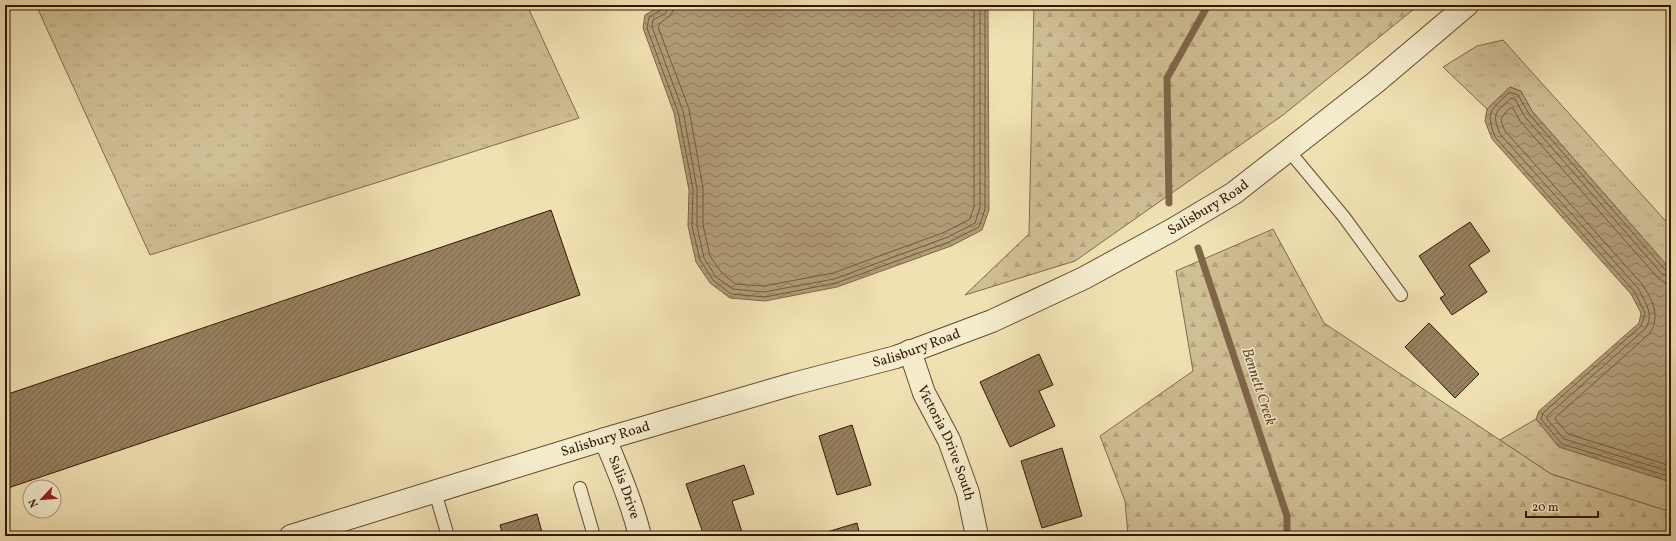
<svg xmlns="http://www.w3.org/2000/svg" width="1676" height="541" font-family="Vollkorn,serif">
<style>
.grass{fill:url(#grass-tufts);stroke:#826a4c}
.forest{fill:url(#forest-firs);stroke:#826a4c}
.water{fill:url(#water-waves);stroke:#7f6649}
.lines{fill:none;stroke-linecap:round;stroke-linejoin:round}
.shore{stroke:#72593d;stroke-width:1}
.stream{stroke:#7f6649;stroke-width:7}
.building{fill:url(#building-hatch);stroke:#351603}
.service-casing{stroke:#64492f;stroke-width:14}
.minor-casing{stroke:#64492f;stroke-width:24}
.tertiary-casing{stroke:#64492f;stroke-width:24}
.service{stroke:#f5ecce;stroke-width:12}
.minor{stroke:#f5ecce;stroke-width:22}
.tertiary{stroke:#f5ecce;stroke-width:22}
.labels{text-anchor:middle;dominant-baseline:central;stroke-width:3;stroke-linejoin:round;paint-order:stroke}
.street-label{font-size:14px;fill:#351603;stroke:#f5ecce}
.water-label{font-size:15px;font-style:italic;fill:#664c31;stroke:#f5ecce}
</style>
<defs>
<pattern id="grass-tufts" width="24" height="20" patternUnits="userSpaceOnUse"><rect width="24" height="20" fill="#d0be95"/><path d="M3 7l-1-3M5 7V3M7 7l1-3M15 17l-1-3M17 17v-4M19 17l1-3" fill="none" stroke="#b3a37f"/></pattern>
<pattern id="forest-firs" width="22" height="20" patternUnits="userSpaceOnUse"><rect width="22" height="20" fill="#d0be95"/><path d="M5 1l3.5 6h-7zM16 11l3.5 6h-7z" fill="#b3a37f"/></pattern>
<pattern id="water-waves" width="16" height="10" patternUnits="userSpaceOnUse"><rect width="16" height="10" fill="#b09c77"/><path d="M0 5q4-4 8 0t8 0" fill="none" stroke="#907e5f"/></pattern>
<pattern id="building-hatch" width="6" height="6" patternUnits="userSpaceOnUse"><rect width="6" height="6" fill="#96805f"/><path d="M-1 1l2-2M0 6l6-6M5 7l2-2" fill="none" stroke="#7b684c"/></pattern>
</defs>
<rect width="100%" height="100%" fill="#f0e1b3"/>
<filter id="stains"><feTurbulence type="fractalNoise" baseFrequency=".005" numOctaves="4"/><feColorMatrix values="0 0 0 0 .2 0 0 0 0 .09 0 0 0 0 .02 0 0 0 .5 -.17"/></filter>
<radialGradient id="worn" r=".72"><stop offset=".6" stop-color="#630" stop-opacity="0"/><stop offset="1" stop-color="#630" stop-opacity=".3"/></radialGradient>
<path class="grass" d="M36,5H527L579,118L150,255Z
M1503,40L1671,227V270L1532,111L1521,91L1510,87L1487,109L1443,67L1477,46Z
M1536,419L1559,447L1671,482V512L1551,474L1500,440Z"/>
<path class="forest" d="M1034,5H1419L1283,115L1075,261L965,295L1029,234Z
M1273,229L1324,323L1551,474L1671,512V536H1128L1125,501L1100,436L1193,371L1176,271Z"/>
<path class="water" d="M662,5H988L989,210L982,230L951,246L837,287L765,301L730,298L710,283L696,262L688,226L689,190L674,113L643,28L645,15Z
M1510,87L1521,91L1532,111L1671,270V482L1559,447L1536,419L1539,411L1639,323L1641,313L1631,294L1492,139L1485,121L1487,109Z"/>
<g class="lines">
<path class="shore" d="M663,5L661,10L649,17L647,28L678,112L693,189L692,226L700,260L713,280L731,294L765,297L836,283L949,242L979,227L985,209V5
M668,5L666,13L653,20L652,27L683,111L697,189V226L704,258L716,277L733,289L764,292L834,279L948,237L975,223L980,208V5
M674,5C673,20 662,17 658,27L689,109L703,188V225L710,256L721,272L735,284L764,286L833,273L945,232L970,219L974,207V5
M1671,272L1666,271L1529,114L1518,95L1510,92C1491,110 1485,111 1495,137L1634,291L1645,313L1641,326L1543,413L1541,419L1562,444L1671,477
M1671,277L1662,274L1525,117L1515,99L1511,98C1496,113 1491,112 1500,134L1638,288C1645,301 1655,316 1645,329L1547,416V419L1564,439L1671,472
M1671,284L1664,282L1658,278L1520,121L1513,108H1510C1500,118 1499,118 1505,131L1642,284C1652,299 1661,316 1650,333L1556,417L1555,419L1568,434L1671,466"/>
<path class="stream" d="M1169,203L1167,78L1208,5
M1198,248L1287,516V536"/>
</g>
<path class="building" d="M551,210L580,295L5,489V395Z
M1470,222L1490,251L1469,265L1487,292L1452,315L1440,298L1445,295L1419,256Z
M1429,323L1479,374L1455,398L1405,347Z
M1039,354L1053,385L1039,391L1055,426L1010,447L980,382Z
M852,425L871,485L837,495L819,436Z
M1062,448L1082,516L1042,528L1021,461Z
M744,465L754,494L732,501L742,532L731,536H704L686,484Z
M537,514L543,536H503L500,525Z
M857,523L860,536H820V534Z"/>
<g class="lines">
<defs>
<path id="service" d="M1289,151L1344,217L1401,295
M580,488L594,536
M435,492L448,536"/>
<g id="minor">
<path id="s1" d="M910,351L924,393L949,440L968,493L977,536"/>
<path id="s2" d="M605,439C618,470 632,503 640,536"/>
</g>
<g id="tertiary">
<path id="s3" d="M291,536L605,439L793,384L896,357L992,321L1084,278L1172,230L1234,193L1376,82L1467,5"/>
</g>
</defs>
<use href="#service" class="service-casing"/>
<use href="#minor" class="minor-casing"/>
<use href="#tertiary" class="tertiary-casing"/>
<use href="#service" class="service"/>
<use href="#minor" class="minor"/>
<use href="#tertiary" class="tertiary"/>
</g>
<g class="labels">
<g class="street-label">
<text stroke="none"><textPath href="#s3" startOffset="978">Salisbury Road</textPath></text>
<text stroke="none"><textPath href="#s3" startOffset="653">Salisbury Road</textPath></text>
<text stroke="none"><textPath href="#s3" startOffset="329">Salisbury Road</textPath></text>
<text stroke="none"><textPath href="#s1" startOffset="99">Victoria Drive South</textPath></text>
<text stroke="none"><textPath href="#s2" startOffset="52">Salis Drive</textPath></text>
</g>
<g class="water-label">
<text transform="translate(1258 387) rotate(72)">Bennett Creek</text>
</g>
</g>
<rect width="1676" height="541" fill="none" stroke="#f0e1b3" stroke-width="20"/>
<rect x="6" y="6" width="1664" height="529" fill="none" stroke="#351603" stroke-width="2"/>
<rect x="10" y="10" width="1656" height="521" fill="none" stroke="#351603"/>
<g transform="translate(42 499) rotate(244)"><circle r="19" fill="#f5ecce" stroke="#a8967d"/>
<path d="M0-3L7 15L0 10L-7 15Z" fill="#8f2418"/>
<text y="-6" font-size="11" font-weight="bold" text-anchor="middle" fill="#351603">N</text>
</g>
<path d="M1526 511v6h72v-6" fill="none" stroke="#351603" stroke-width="2"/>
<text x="1532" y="511" font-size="12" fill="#351603" stroke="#f5ecce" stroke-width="3" paint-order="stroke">20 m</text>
<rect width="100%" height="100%" filter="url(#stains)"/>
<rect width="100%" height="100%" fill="url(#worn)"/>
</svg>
